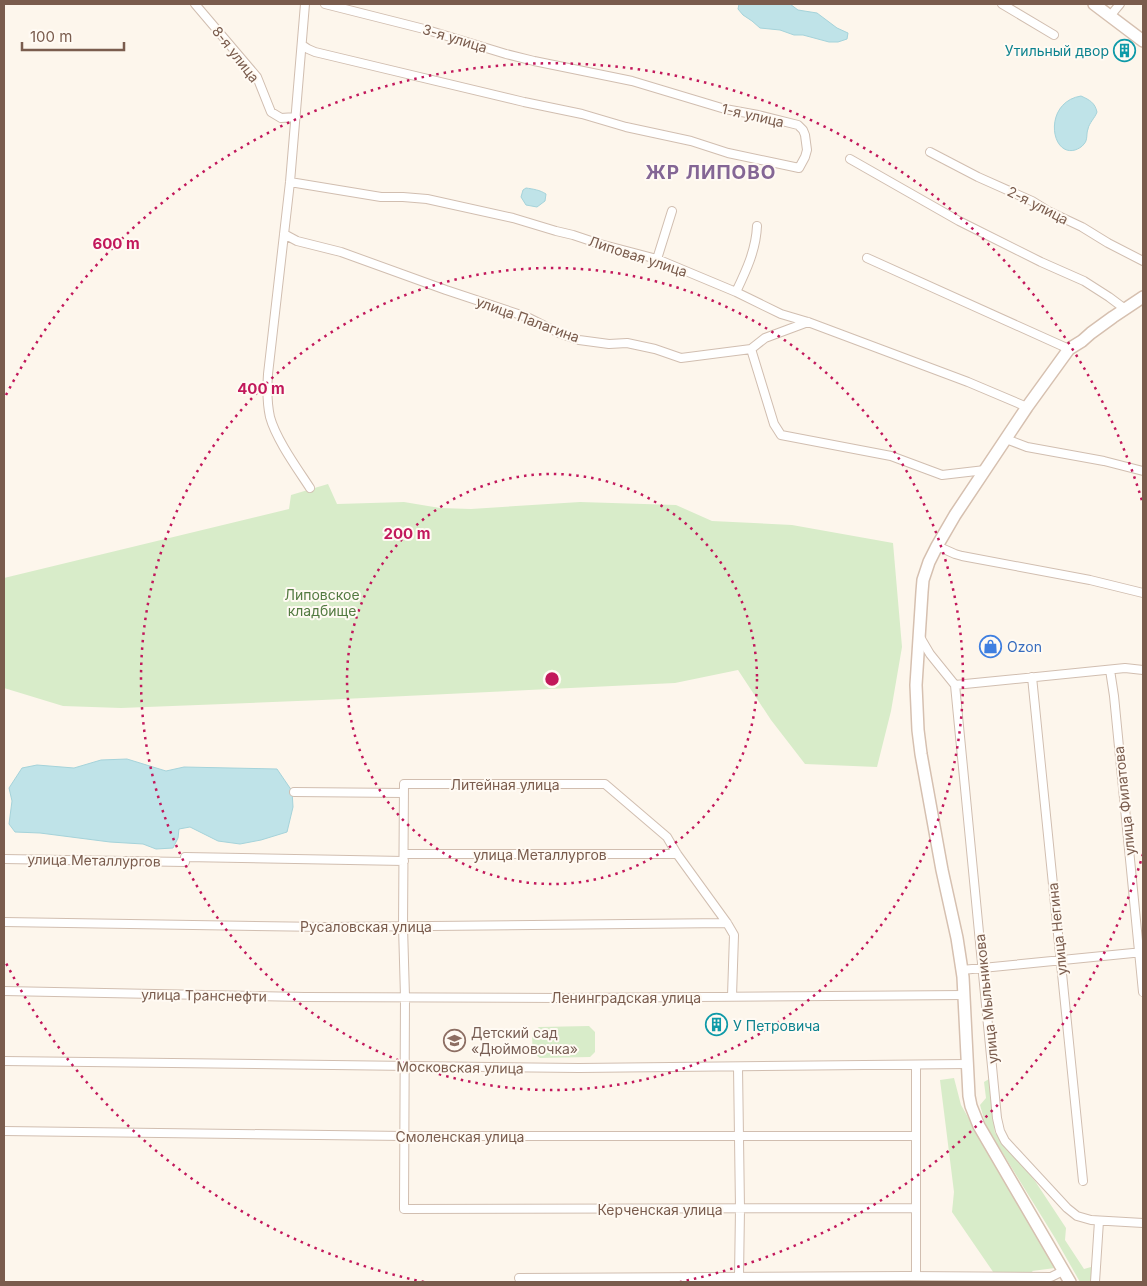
<svg xmlns="http://www.w3.org/2000/svg" width="1147" height="1286" font-family="Inter,sans-serif">
<style>
.green{fill:#d8ecc9}
.water{fill:#bfe3e8;stroke:#a5d3da}
.lines{fill:none;stroke-linecap:round;stroke-linejoin:round}
.street-casing{stroke:#d1beb0;stroke-width:10}
.secondary-casing{stroke:#d6c0b0;stroke-width:14}
.street{stroke:#fff;stroke-width:8}
.secondary{stroke:#fff;stroke-width:11}
.ring{fill:none;stroke:#c2185b;stroke-width:2.5;stroke-dasharray:2.5 5}
.labels{text-anchor:middle;dominant-baseline:central;stroke-width:4;stroke-linejoin:round;paint-order:stroke}
.street-label{font-size:14px;fill:#7a5c4d;stroke:#fffaf3}
.culture-label{font-size:14px;fill:#0d838f;stroke:#fffaf3;text-anchor:end}
.park-label{font-size:14px;fill:#537a41;stroke:#fffaf3}
.shop-label{font-size:14px;fill:#366cbe;stroke:#fffaf3;text-anchor:start}
.education-label{font-size:14px;fill:#785e54;stroke:#fffaf3;text-anchor:start}
.district-label{font-size:19px;font-weight:bold;letter-spacing:1px;fill:#846695;stroke:#fffaf3}
.centre{fill:#c2185b;stroke:#fffaf3;stroke-width:2.5}
.ring-label{font-size:15px;text-anchor:middle;font-weight:bold;fill:#c2185b;stroke:#fffaf3;stroke-width:4;stroke-linejoin:round;paint-order:stroke}
</style>
<rect width="100%" height="100%" fill="#fdf6ec"/>
<path class="green" d="M328,484L337,504L404,502L440,508L471,509L580,502L676,505L712,521L792,525L893,543L902,647L891,711L877,767L805,764L771,720L738,670L675,683L322,700L121,708L63,706L4,688V578L289,509L291,495Z
M589,1026L595,1032V1052L590,1057L540,1058L533,1053C533,1043 529,1032 539,1027Z
M954,1078L961,1105L1055,1268L1032,1271L1040,1282H1000L952,1212L954,1192L940,1080Z
M989,1079L995,1133L1035,1181L1066,1228L1065,1240L1084,1269L1091,1267L1094,1282H1080L1055,1238L986,1126L980,1105L986,1098L984,1082Z"/>
<path class="water" d="M739,4H790L798,10L817,13L837,28L848,33L847,39L838,42H829L803,35H794L780,30L760,28L752,21L743,15L738,9Z
M1081,96C1090,100 1095,103 1097,112C1095,118 1089,123 1088,129C1086,134 1088,140 1084,144C1082,147 1078,149 1075,150C1050,157 1043,102 1081,96Z
M526,188C533,189 540,190 546,194L545,201L537,207L526,205L521,197L523,190Z
M127,759L166,771L184,767L277,769L292,791L293,807L287,832L261,840L240,844L218,841L190,827L179,829L178,838L173,848L156,849L143,844L110,842L40,833L15,832L9,824L12,801L9,788L22,768L37,765L74,768L101,760Z"/>
<g class="lines">
<defs>
<path id="street" d="M195,4L257,77L271,112L281,118L296,117
M305,4L290,182L268,374C267,388 267,403 270,417C276,439 297,468 310,488
M1002,4L1054,35
M1110,16L1120,4
M302,45L308,49L315,52L524,102L582,114L626,127L691,141L728,153L799,168L805,157L807,150L805,135L803,130L798,125L758,115L725,109L632,81L534,61L506,54L424,29L325,4
M930,152L978,177L1032,201L1048,211L1082,227L1108,243L1143,261
M850,159L959,221L1041,262L1084,281L1109,297L1125,309
M290,182L381,197H403L427,199L513,218L556,231L573,235L600,244L657,259L736,292L781,314L808,322L968,382L1027,407
M284,234L297,241L341,252L446,290L527,317L559,333L579,340L609,344L627,343L655,349L681,358L751,349L765,338L808,322
M867,258L1069,349
M657,259L672,211
M736,292C746,271 756,250 757,226
M751,349L774,424L781,435L891,456L942,475L985,470
M1006,439L1027,447L1104,461L1143,471
M937,546L955,554L962,556L1090,580L1143,593
M920,637L930,654L955,685
M1110,670L1114,696L1143,992
M1032,677L1083,1181
M955,685L997,1118L1000,1131L1005,1141L1067,1208L1077,1216L1091,1220L1143,1223
M955,685L1125,668L1143,670
M294,792L404,793
M404,854H677
M185,857L404,861
M4,859L185,862
M4,922L326,927L727,923
M962,970L1143,952
M4,991L304,997L559,998L965,995
M732,996L734,935L727,923L677,854L667,837L605,784H404L403,926L405,997L404,1209L916,1208
M4,1061L579,1068L967,1064
M916,1065V1276
M738,1067L740,1209L739,1277
M4,1131L404,1136H916
M519,1278L907,1276L1051,1277L1063,1271
M1095,1282L1099,1221"/>
<path id="secondary" d="M1094,4L1143,41
M1070,1282L979,1126L971,1106L969,1096L963,977L957,938L942,870L921,754L918,730L916,685L922,592L923,580L929,562L937,546L955,515L1027,407L1069,349L1082,341L1091,333L1113,317L1143,297"/>
</defs>
<use href="#street" class="street-casing"/>
<use href="#secondary" class="secondary-casing"/>
<use href="#street" class="street"/>
<use href="#secondary" class="secondary"/>
</g>
<g class="ring">
<circle cx="552" cy="679" r="205"/>
<circle cx="552" cy="679" r="411"/>
<path d="M1143 854A616 616 0 0 1 680 1282M424 1282A616 616 0 0 1 6 963M6 395A616 616 0 0 1 1143 504"/>
</g>
<defs>
<symbol id="building-ring" viewBox="-11 -11 22 22"><circle r="9.5" fill="#fffaf3" stroke="#0f9aa8" stroke-width="1.5"/><path d="M-4-6H4V6H1V3H-1V6H-4ZM-2.5-4.3h1.7v1.8h-1.7ZM.8-4.3h1.7v1.8H.8ZM-2.5-1h1.7V.8h-1.7ZM.8-1h1.7V.8H.8Z" fill="#0f9aa8"/></symbol>
<symbol id="shop-ring" viewBox="-11 -11 22 22"><circle r="9.5" fill="#fffaf3" stroke="#3f7fe0" stroke-width="1.5"/><path d="M-5-2.5h2.3a2.7 3.5 0 0 1 5.4 0H5L5.5 6h-11ZM-1.5-2.5h3a1.5 2.3 0 0 0-3 0Z" fill="#3f7fe0"/></symbol>
<symbol id="school-ring" viewBox="-11 -11 22 22"><circle r="9.5" fill="#fffaf3" stroke="#8d6e63" stroke-width="1.5"/><path d="M0-5L7-2L0 1L-7-2ZM-4 1L0 2.5L4 1V4Q0 6-4 4Z" fill="#8d6e63"/></symbol>
</defs>
<g fill-rule="evenodd">
<use href="#building-ring" x="1112" y="38" width="25" height="25"/>
<use href="#shop-ring" x="978" y="634" width="25" height="25"/>
<use href="#building-ring" x="704" y="1012" width="25" height="25"/>
<use href="#school-ring" x="442" y="1028" width="25" height="25"/>
</g>
<g class="labels">
<g class="street-label">
<text transform="translate(455 38) rotate(17)">3-я улица</text>
<text transform="translate(236 54) rotate(52)">8-я улица</text>
<text transform="translate(753 115) rotate(13)">1-я улица</text>
<text transform="translate(1038 205) rotate(27)">2-я улица</text>
<text transform="translate(638 256) rotate(18)">Липовая улица</text>
<text transform="translate(528 319) rotate(20)">улица Палагина</text>
<text x="505" y="784">Литейная улица</text>
<text transform="translate(1124 801) rotate(-96)">улица Филатова</text>
<text x="540" y="854">улица Металлургов</text>
<text transform="translate(94 860) rotate(1)">улица Металлургов</text>
<text x="366" y="926">Русаловская улица</text>
<text transform="translate(1057 929) rotate(-96)">улица Негина</text>
<text transform="translate(204 995) rotate(1)">улица Транснефти</text>
<text x="626" y="997">Ленинградская улица</text>
<text transform="translate(986 999) rotate(-96)">улица Мыльникова</text>
<text transform="translate(460 1067) rotate(1)">Московская улица</text>
<text x="460" y="1136">Смоленская улица</text>
<text x="660" y="1209">Керченская улица</text>
</g>
<g class="culture-label">
<text x="1109" y="50">Утильный двор</text>
<text x="733" y="1025" text-anchor="start">У Петровича</text>
</g>
<g class="park-label">
<text x="322" y="594">Липовское<tspan x="322" dy="16">кладбище</tspan></text>
</g>
<g class="shop-label">
<text x="1007" y="646">Ozon</text>
</g>
<g class="education-label">
<text x="471" y="1032">Детский сад<tspan x="471" dy="16">«Дюймовочка»</tspan></text>
</g>
<g class="district-label">
<text x="711" y="172">ЖР ЛИПОВО</text>
</g>
</g>
<circle cx="552" cy="679" r="8" class="centre"/>
<g class="ring-label">
<text x="116" y="249">600 m</text>
<text x="261" y="394">400 m</text>
<text x="407" y="539">200 m</text>
</g>
<rect width="1147" height="1286" fill="none" stroke="#7a5c4d" stroke-width="10"/>
<path d="M22 42v8h102v-8" fill="none" stroke="#7a5c4d" stroke-width="2.5"/>
<text x="30" y="42" font-size="15" fill="#7a5c4d" stroke="#fffaf3" stroke-width="4" paint-order="stroke">100 m</text>
</svg>
